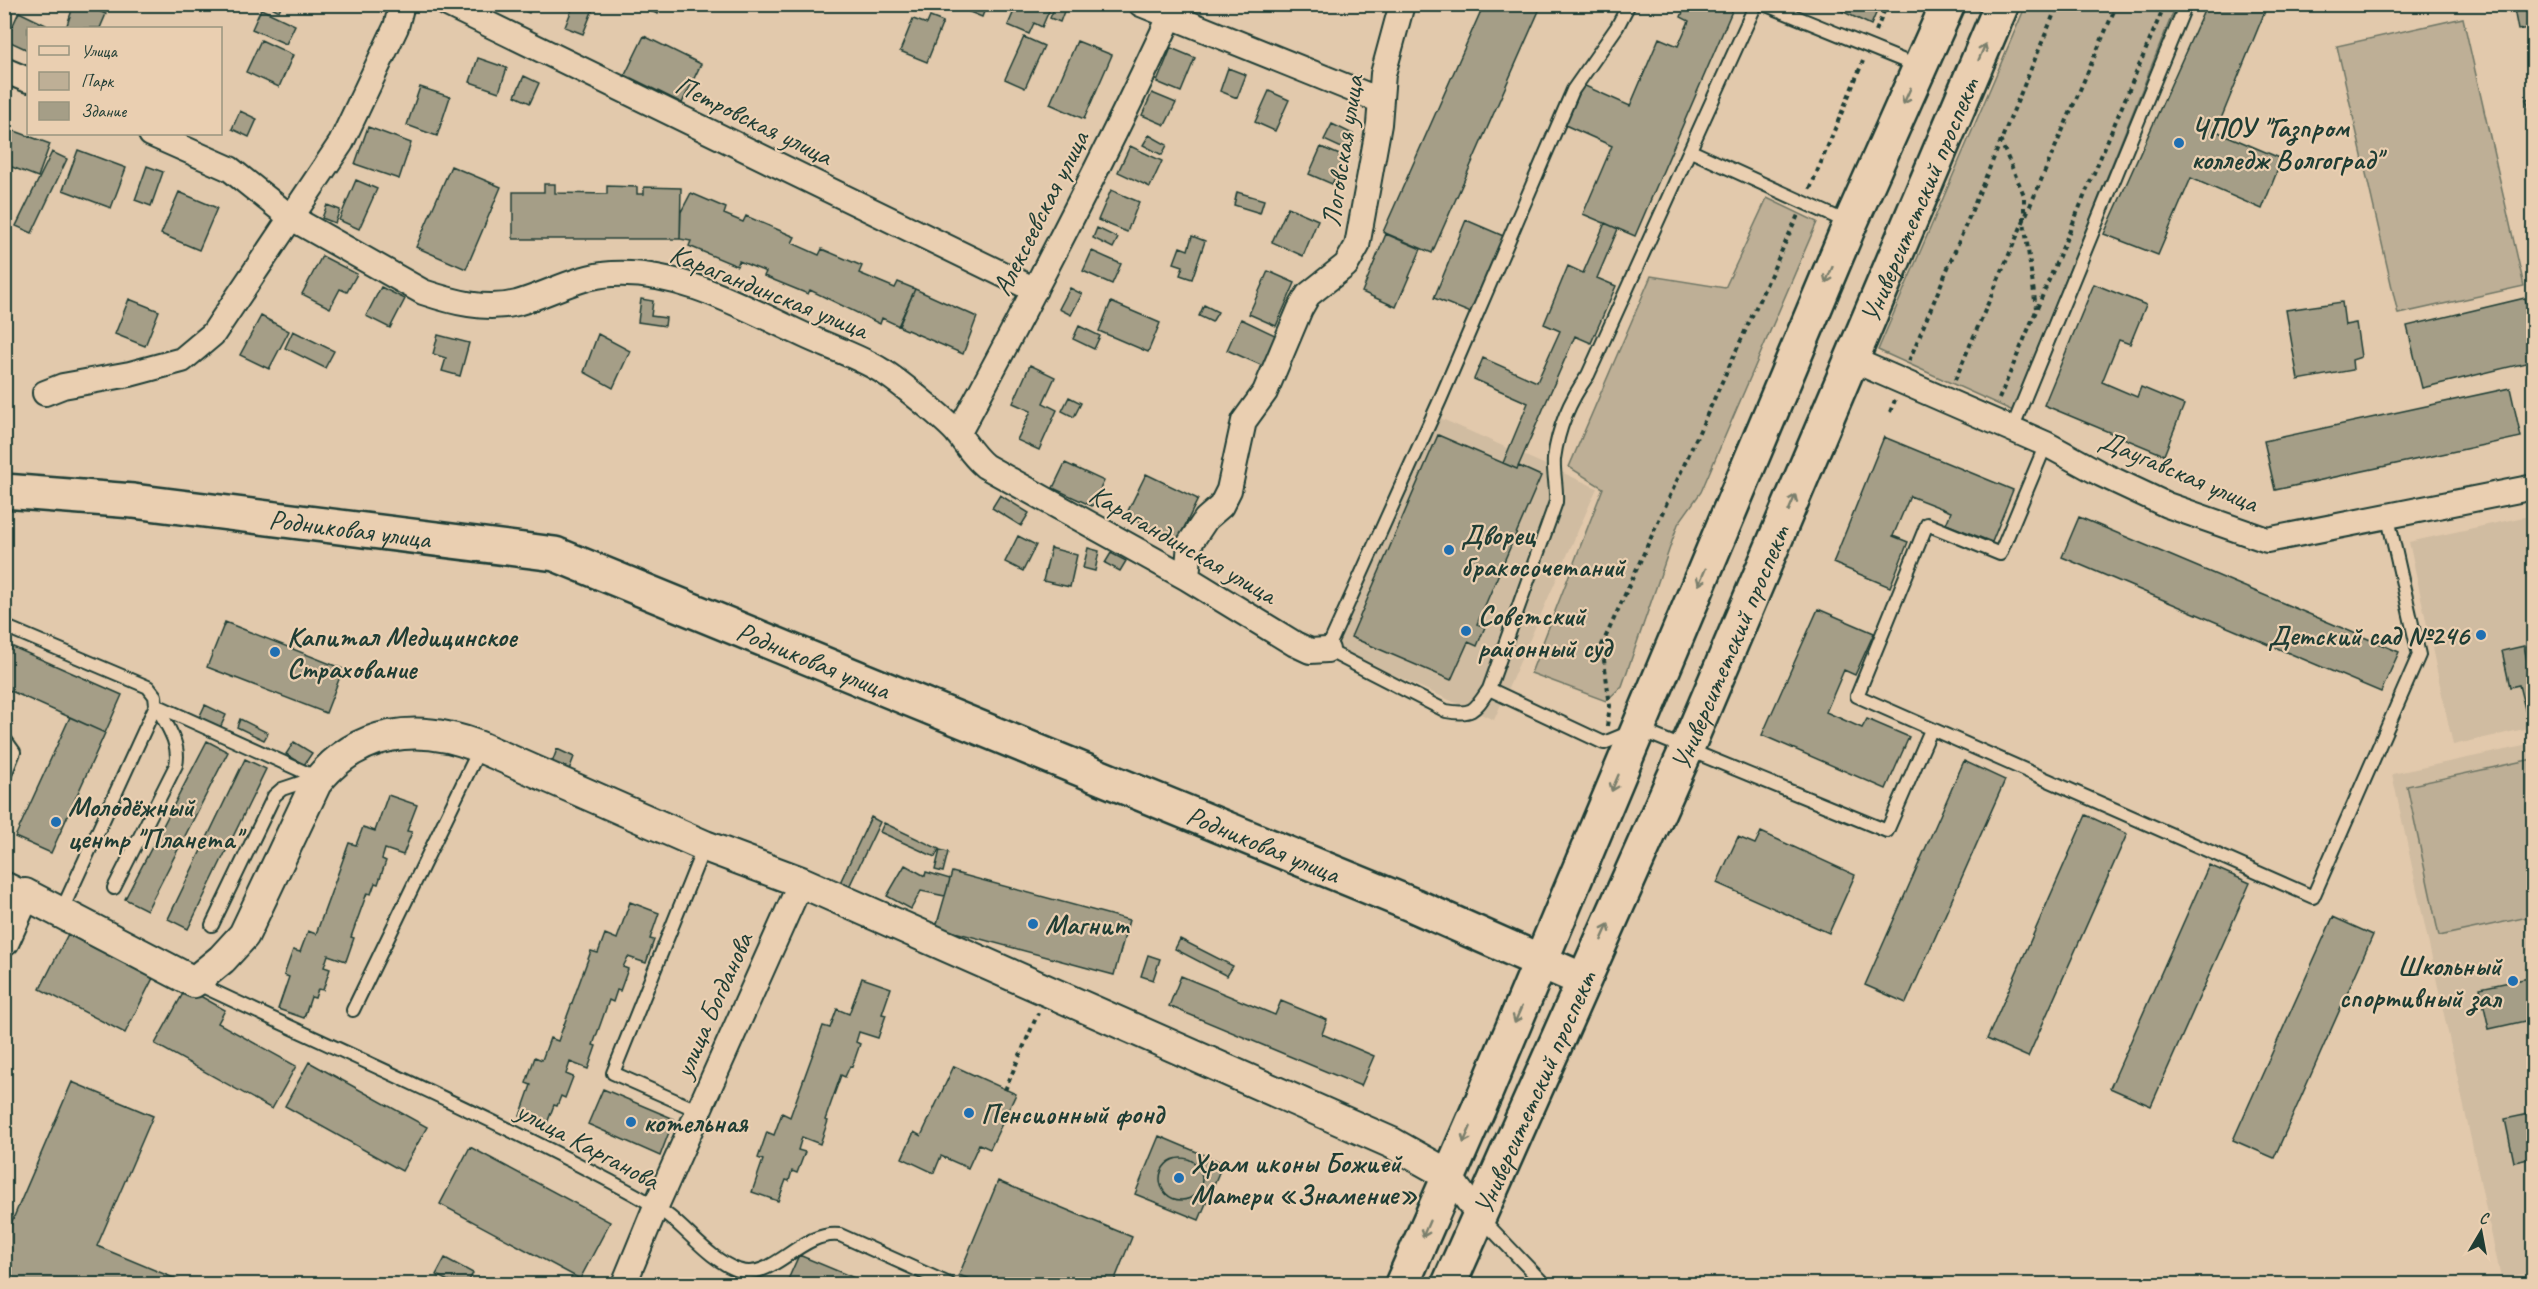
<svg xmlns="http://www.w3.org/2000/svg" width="2538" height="1289" font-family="Caveat,sans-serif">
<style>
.built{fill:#d0bca1}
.green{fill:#beaf96;stroke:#6e7665;stroke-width:1.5}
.building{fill:#a59e87;stroke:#1f3d34;stroke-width:1.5}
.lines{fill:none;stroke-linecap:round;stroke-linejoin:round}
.service-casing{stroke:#1f3d34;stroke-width:16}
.minor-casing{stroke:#1f3d34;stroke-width:28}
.tertiary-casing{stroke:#1f3d34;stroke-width:34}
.secondary-casing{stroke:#1f3d34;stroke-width:38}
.trunk-casing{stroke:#1f3d34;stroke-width:38}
.path{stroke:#1f3d34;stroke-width:4;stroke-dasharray:4.5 4.5;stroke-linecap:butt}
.service{stroke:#eacfb1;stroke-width:12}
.minor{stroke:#eacfb1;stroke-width:24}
.tertiary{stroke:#eacfb1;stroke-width:30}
.secondary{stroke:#eacfb1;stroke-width:33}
.trunk{stroke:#eacfb1;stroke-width:33}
.oneway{stroke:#7a7f6c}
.poi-dot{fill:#1f6fb2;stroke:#eacfb1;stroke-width:2}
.labels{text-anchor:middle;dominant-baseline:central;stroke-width:4.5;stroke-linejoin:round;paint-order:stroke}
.street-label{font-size:28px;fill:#1f3d34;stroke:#eacfb1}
.poi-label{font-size:28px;font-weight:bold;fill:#1f3d34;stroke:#eacfb1;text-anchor:start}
</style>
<rect width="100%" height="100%" fill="#e2c9ac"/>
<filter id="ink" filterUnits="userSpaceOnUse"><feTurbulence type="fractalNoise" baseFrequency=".0167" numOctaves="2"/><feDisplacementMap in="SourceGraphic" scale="12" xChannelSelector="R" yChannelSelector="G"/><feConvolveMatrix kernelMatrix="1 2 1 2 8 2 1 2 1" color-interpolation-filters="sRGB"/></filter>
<g filter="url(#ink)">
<path class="built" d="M1431,414L1597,488L1494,720L1327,645Z
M2533,515V727L2453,745L2409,542Z
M2533,744V1272L2501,1278L2392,774Z"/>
<path class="green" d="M2026,5H2176L2013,411L1878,350Z
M2463,18L2524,286L2398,314L2337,46Z
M1767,198L1817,222L1701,492L1678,524L1622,686L1606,701L1531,673L1603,488L1569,467L1651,276L1725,288Z
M2533,759V916L2439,936L2407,786Z"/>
<path class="building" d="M74,4H82L106,14L100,28H66Z
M266,4H282L279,11Z
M510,4H533L529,13Z
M574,4H595L583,34L565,27Z
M632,4H662L658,14Z
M962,4H987L982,17L960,8Z
M1017,4H1052L1042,27L1034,23L1029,34L1008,25Z
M1056,4L1066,6L1060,22L1050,18Z
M1484,4H1542L1432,253L1383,232Z
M1686,4H1735L1635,236L1583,214L1612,146L1565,125L1583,85L1630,106L1659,38L1678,46L1689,21L1681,17Z
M1827,4H1880L1871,25Z
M2207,4H2268L2216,131L2282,159L2262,209L2191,178L2158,255L2104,234Z
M2513,4H2534V27L2518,30Z
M261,9L295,25L286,44L252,29Z
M19,12L46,25L44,28H28V50L6,40Z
M930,17L943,22L927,62L900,51L913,19L927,24Z
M644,36L701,64L682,103L625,75Z
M1024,37L1044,46L1025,88L1005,79Z
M261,40L293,55L279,87L246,72Z
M1077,41L1112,55L1084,119L1050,104Z
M1171,48L1195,58L1181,92L1157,82Z
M478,58L507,68L499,92L470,82Z
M1228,68L1246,75L1237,98L1220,91Z
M524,76L539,83L530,103L515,96Z
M420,87L450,97L437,136L407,125Z
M1269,91L1289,100L1275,131L1255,122Z
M1152,93L1176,103L1165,125L1142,115Z
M2534,97V128L2526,99Z
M240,111L257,119L249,137L232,129Z
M1332,124L1353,134L1346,150L1324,140Z
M4,127L50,144L38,177L4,164Z
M368,127L411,143L399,179L355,164Z
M1149,135L1167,145L1162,155L1143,145Z
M1130,146L1162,161L1150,187L1118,172Z
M1321,147L1344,157L1332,184L1309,174Z
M78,150L126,168L111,208L63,190Z
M52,152L67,159L32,233L16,226Z
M147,166L163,172L151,206L135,200Z
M451,166L501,187L466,269L416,247Z
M356,180L377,189L359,229L339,220Z
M544,184H555V193L607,194V186L637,187V194H644V187L681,188L680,239H513V192H544Z
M1111,190L1139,202L1127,232L1098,220Z
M179,192L217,208L199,250L161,234Z
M1237,192L1264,200L1260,213L1234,205Z
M691,193L726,208L724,214L743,222L746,216L795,237L792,243L819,255L822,249L862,266L859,273L895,288L898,282L915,289L899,326L882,318L880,324L810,290L808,294L764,276L766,272L739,261L737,266L689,246L691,241L680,239L681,212Z
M327,205L340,210L335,223L322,218Z
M1288,207L1318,220L1303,256L1272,242Z
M1466,220L1508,238L1476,315L1434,298Z
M1605,223L1618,229L1597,278L1616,286L1591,343L1575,336L1517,469L1503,463L1528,403L1474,379L1483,358L1537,382L1560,331L1544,324L1568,266L1583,273Z
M1097,228L1118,238L1113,248L1093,238Z
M1386,234L1421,249L1396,307L1362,292Z
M1192,236L1205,241L1192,279L1180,275L1183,266L1174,263L1180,247L1188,250Z
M1092,251L1121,264L1112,284L1083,271Z
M322,256L357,274L347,292L340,289L330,308L302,294Z
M1268,271L1295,283L1276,326L1249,314Z
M2094,284L2146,305L2130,344L2119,340L2102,382L2137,397L2141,387L2184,405L2164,455L2044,405Z
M381,287L405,299L390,328L366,316Z
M1070,288L1082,294L1071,315L1059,309Z
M915,289L977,317L963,354L898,326Z
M2525,298L2534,331V361L2422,388L2407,326Z
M129,299L159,311L145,346L115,334Z
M641,299L653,301L651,316L666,318L665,326L638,322Z
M1111,302L1160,323L1148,352L1099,331Z
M2342,302L2345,325L2356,323L2361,357L2352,360L2353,370L2298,380L2286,310Z
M1204,305L1218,312L1212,322L1199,316Z
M261,316L289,331L269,369L240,355Z
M1241,319L1277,336L1263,366L1227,350Z
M1079,326L1100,336L1094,349L1073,339Z
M293,331L334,351L325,368L285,348Z
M598,334L630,351L613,388L584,372Z
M438,335L469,343L460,376L442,371L446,358L433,354Z
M1030,365L1055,377L1043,403L1057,410L1039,450L1017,440L1031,411L1013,403Z
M2510,388L2521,437L2275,490L2264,441Z
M1069,397L1081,403L1074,417L1062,411Z
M1438,435L1517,469L1519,466L1541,476L1477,624L1485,627L1477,646L1468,642L1451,680L1351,637Z
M1884,437L2013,490L1992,542L1946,524L1951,512L1910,496L1893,536L1908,542L1890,587L1833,563Z
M1065,463L1104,481L1092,506L1053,488Z
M1146,474L1198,499L1178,540L1126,515Z
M1000,495L1029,513L1021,526L992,508Z
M2079,517L2399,652L2381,692L2062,557Z
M1018,536L1036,545L1023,571L1005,562Z
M1051,548L1077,555L1070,587L1043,581Z
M1088,548L1099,551L1095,571L1083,568Z
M1111,553L1126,561L1120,571L1105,563Z
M1818,609L1874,633L1855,675L1844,670L1826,712L1862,728L1867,719L1909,737L1886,789L1762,735Z
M225,622L343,669L326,713L207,667Z
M4,643L122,695L105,733L4,688Z
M2524,646L2528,666L2534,665V711L2526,713L2519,685L2510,687L2502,651Z
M205,705L226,715L219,730L198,720Z
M70,717L105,733L51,853L15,837Z
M240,719L268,733L264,740L237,727Z
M207,741L228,752L147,910L125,899Z
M294,742L312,753L304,765L286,754Z
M557,749L574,757L569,770L552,763Z
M245,759L266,769L188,929L168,919Z
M1964,761L2005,780L1906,1003L1865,985Z
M388,795L417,805L407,831L412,832L403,855L385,849L382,859L386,861L378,884L375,883L371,894L367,893L351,937L354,938L346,961L328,955L324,967L330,969L323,990L318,989L315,998L311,997L304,1018L278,1009L289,977L284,975L293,950L300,952L308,931L316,934L349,843L356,845L363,827L375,831Z
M2086,815L2127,834L2028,1057L1987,1039Z
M871,817L880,822L847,891L838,887Z
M884,823L939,849L935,857L880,832Z
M1761,832L1855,875L1829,933L1717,883L1738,837L1755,844Z
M940,850L948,852L943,872L935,870Z
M905,865L925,876L926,872L950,879L945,896L921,891L911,909L887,896Z
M2209,865L2250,883L2151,1106L2110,1088Z
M952,872L1129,920L1114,975L936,927Z
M630,902L659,913L650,939L654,940L646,963L628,957L623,967L628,969L620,991L617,990L613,1002L609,1000L593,1045L596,1046L588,1069L570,1062L566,1074L573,1077L565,1098L561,1096L557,1106L554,1105L546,1126L520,1116L531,1085L526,1083L535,1057L542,1060L550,1038L558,1041L591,951L598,953L605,934L617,939Z
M2333,917L2373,935L2274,1158L2233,1140Z
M68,934L153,978L125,1033L40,989Z
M1180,939L1233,966L1227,976L1175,949Z
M1148,955L1160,959L1153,980L1141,976Z
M1181,976L1275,1015L1281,1001L1327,1020L1322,1034L1374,1056L1361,1086L1169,1006Z
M2534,977V1019L2489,1029L2480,988Z
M862,978L891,988L882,1014L886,1015L878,1038L859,1032L856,1042L860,1044L852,1067L850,1066L845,1077L841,1075L825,1120L828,1121L820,1144L802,1137L798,1150L805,1152L797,1173L792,1171L789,1181L786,1180L778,1201L752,1192L763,1160L758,1158L767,1132L774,1135L782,1113L790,1117L823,1026L830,1028L837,1009L849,1014Z
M186,988L225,1010L218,1023L296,1066L272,1109L155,1044Z
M309,1062L427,1127L402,1171L285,1106Z
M954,1066L1016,1094L990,1149L979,1144L968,1168L941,1156L934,1173L902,1158L914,1132L921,1136Z
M72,1082L153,1116L97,1246L188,1284H4V1240Z
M603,1089L674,1119L660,1156L588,1124Z
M2534,1113V1158L2514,1162L2505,1119Z
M1159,1136L1223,1163L1199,1220L1135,1194Z
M470,1147L610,1222L580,1279L440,1204Z
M1160 1179a21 21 0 1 1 42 0a21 21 0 1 1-42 0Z
M998,1181L1132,1237L1113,1284H982L959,1275Z
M799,1255L869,1284H786Z
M445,1258L473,1273L467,1284H454L436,1275Z"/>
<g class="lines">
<defs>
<path id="service" d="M1629,4L1617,27L1573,90L1440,400L1327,650L1446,711C1473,716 1475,710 1489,689L1556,502C1557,487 1553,473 1554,459C1558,428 1570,400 1588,375L1756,4
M1764,4L1919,67
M1691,151L1849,223
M2012,429L2186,4
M2046,444L2000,554L1927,524L1857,696L2313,897L2419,655L2388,518
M4,626L148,687L155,696L156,705L61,912
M1489,689L1604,743L1638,729L1887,831L1931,730
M156,705L311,775H321
M4,738L14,752L4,777
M114,888L176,765C181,744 166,724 156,705
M212,925L274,796L282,789L312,779
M194,982C331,1047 470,1107 604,1178C626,1190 650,1201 670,1217C691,1234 712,1261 738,1270C772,1283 800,1230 840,1235L949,1284
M353,1010L480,748
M699,1111L613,1073L704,847
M1481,1218L1544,1284"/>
<path id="minor" d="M447,4L1035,290
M1141,4L1379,100
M4,70L28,80
M151,134L230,169L290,217L423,292C453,302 485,311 517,303C549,294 578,276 612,274C682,270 746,309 808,337C832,348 860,357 882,371C896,379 950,423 959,435C968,447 973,456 985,466L1187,578L1295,644L1310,651L1327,650
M1853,360L2046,444L2101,474L2167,505L2267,540L2534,487
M45,393L63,386L130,374L182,360L213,334L341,143L396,27L402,4
M958,434C1032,297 1104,159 1170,17
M1187,578L1190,543L1206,519L1221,506L1229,490L1244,421L1265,392L1300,309L1308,295L1346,265L1357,246L1379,124L1383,74L1402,4
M4,884L25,894
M1449,1175L1478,1215
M624,1284L656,1206L801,882"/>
<path id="tertiary" d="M4,941L25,894L194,982L222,959L244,935L316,783C358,729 419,723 480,747L705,846L801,882L1392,1143L1449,1175"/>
<g id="secondary">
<path id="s1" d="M4,491L133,501L555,554L1413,905L1583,980"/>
</g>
<g id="trunk">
<path d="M1402,1284L1485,1094L1850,224L1948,4"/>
<path id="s2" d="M1449,1284L1687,748L2002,4"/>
</g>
</defs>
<use href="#service" class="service-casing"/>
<use href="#minor" class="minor-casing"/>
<use href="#tertiary" class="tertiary-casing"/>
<use href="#secondary" class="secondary-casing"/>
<use href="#trunk" class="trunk-casing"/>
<path class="path" d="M1876,31L1887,4
M2000,140L2024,195V221L2036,308
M1810,189L1863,61
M1909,361L2058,4
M1955,380L2117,4
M1999,399L2165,4
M1890,412L1895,400
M1607,726L1610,706L1602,645L1798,215
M1005,1090L1038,1013"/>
<use href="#service" class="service"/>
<use href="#minor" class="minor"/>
<use href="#tertiary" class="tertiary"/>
<use href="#secondary" class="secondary"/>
<use href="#trunk" class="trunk"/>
</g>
<defs><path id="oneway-shaft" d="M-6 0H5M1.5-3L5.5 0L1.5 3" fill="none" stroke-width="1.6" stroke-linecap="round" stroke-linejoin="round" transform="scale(1.5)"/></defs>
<g class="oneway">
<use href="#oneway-shaft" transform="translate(1982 52) rotate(-67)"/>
<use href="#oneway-shaft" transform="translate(1907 96) rotate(114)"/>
<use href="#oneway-shaft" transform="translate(1829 275) rotate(113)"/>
<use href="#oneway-shaft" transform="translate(1792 503) rotate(-67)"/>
<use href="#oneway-shaft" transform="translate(1702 577) rotate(113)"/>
<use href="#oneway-shaft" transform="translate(1615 783) rotate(113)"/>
<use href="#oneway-shaft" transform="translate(1605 932) rotate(-66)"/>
<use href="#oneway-shaft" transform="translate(1518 1015) rotate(113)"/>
<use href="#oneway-shaft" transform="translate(1467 1135) rotate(114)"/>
<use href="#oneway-shaft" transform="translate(1426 1229) rotate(113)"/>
</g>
</g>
<g class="poi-dot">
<circle cx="2179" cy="143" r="6"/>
<circle cx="1449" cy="550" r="6"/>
<circle cx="1466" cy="631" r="6"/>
<circle cx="2481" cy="635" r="6"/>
<circle cx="275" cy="652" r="6"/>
<circle cx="56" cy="822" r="6"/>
<circle cx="1033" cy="924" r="6"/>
<circle cx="2513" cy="981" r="6"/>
<circle cx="969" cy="1113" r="6"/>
<circle cx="631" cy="1122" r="6"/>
<circle cx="1179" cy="1178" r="6"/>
</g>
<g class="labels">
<g class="street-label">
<text transform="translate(754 120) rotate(26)">Петровская улица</text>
<text transform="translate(1342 151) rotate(-81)">Логовская улица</text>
<text stroke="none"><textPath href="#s2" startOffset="1182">Университетский проспект</textPath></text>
<text transform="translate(1040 213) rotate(-63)">Алексеевская улица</text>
<text transform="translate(769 291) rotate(22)">Карагандинская улица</text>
<text transform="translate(2179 471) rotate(23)">Даугавская улица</text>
<text stroke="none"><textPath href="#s1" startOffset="348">Родниковая улица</textPath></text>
<text transform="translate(1183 544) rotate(30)">Карагандинская улица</text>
<text stroke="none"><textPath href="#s2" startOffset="696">Университетский проспект</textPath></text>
<text stroke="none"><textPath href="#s1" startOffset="834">Родниковая улица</textPath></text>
<text stroke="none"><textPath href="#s1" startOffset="1320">Родниковая улица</textPath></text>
<text transform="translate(713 1005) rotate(-66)">улица Богданова</text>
<text stroke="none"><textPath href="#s2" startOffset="210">Университетский проспект</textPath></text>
<text transform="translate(588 1145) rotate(28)">улица Карганова</text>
</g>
<g class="poi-label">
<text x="2191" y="127">ЧПОУ "Газпром<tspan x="2191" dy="32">колледж Волгоград"</tspan></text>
<text x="1461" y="534">Дворец<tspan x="1461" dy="32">бракосочетаний</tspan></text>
<text x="1478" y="615">Советский<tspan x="1478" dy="32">районный суд</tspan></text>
<text x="2469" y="635" text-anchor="end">Детский сад №246</text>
<text x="287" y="636">Капитал Медицинское<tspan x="287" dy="32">Страхование</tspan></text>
<text x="68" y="806">Молодёжный<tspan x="68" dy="32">центр "Планета"</tspan></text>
<text x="1045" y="924">Магнит</text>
<text x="2501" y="965" text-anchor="end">Школьный<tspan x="2501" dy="32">спортивный зал</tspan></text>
<text x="981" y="1113">Пенсионный фонд</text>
<text x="643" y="1122">котельная</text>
<text x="1191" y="1162">Храм иконы Божией<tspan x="1191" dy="32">Матери «Знамение»</tspan></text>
</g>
</g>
<rect width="2538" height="1289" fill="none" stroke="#eacfb1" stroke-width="24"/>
<rect x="12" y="12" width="2514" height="1265" fill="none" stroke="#1f3d34" stroke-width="2" filter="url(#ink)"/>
<rect x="27" y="27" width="195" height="108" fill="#eacfb1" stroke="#99957f" stroke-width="1.5"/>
<rect x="39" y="46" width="30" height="9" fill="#eacfb1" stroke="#99957f" stroke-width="1.5"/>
<text x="81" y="57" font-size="18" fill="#1f3d34">Улица</text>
<rect x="39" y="72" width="30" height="18" fill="#beaf96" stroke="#99957f" stroke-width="1.5"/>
<text x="81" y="87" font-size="18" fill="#1f3d34">Парк</text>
<rect x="39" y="102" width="30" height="18" fill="#a59e87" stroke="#99957f" stroke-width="1.5"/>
<text x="81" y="117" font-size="18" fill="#1f3d34">Здание</text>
<g transform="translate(2481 1232) rotate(10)" stroke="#eacfb1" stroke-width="4.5" paint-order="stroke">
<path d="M0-4.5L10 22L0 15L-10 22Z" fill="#1f3d34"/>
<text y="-9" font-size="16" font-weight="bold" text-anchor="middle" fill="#1f3d34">С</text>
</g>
</svg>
